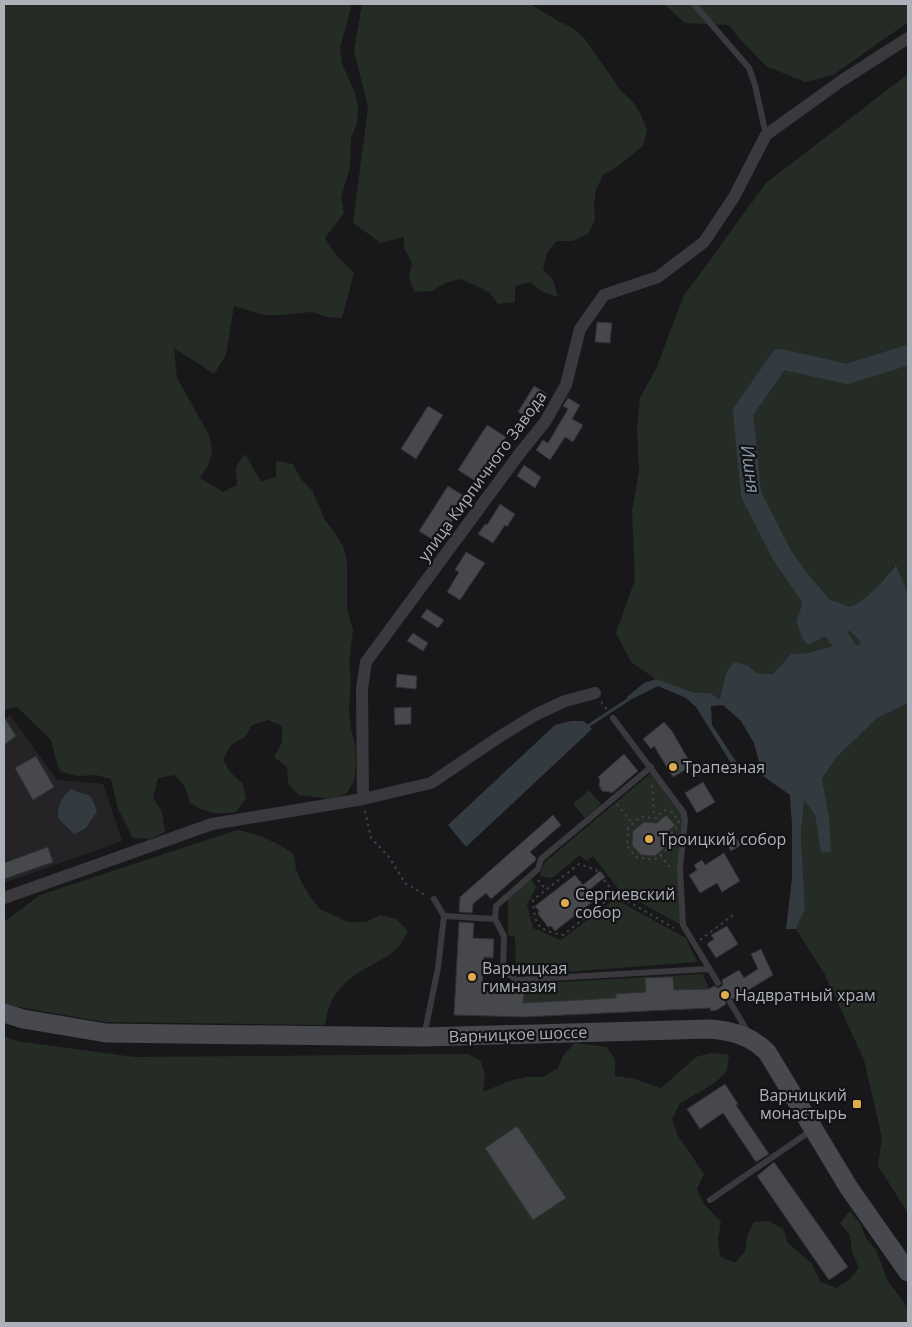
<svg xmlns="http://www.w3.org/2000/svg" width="912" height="1327" font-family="'Open Sans',sans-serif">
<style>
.built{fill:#242427}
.green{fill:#252c25}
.water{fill:#333b41}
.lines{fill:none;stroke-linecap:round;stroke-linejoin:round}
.stream{stroke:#333b41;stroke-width:3}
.river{stroke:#333b41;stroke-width:20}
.building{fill:#47484c;stroke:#323236}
.path{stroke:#404145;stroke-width:2;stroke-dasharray:2.5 4;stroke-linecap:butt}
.lane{stroke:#3a3a3e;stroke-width:6}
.street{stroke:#3a3a3e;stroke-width:12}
.secondary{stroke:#48494e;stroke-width:19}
.poi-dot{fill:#ddac4d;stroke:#131315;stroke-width:2}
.labels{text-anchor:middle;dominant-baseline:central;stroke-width:4.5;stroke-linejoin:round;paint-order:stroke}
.street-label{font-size:16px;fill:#acb0b8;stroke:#131315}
.poi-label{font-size:16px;fill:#acb0b8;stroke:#131315;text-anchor:start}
.water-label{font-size:18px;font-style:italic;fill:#879caf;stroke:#131315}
</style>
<rect width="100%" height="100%" fill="#18181a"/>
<path class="built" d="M10,715L57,780L103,784L122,841L4,883V719Z"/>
<path class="green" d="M4,4H352L340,48L342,64L355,93L358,108L357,124L351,138L350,168L341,197L344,213L325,238C333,254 342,260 354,273L342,318L327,317L312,312L280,315H264L234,306L226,355L214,374L174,348L177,378L209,435L212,451L208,466L200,478L223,492L237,485L236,467L245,454L261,482L276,477V461L293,464L301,479L312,490L325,520L335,533L343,546L347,561V609L353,630L349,663L351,679L349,711L351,729L355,745L356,763L355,779L347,793L332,799L299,795L288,784L287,767L274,757L282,742V726L268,720L252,725L245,737L231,745L223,760L231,773L243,784L246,799L236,812C216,815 207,813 190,803L185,787L175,775L158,778L153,798L162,812L165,832L150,839L133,838L118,809L111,779L96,775L79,776L61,772L55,757L51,740L17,707L4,710Z
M362,4H530L560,22L573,28L585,39L621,91L633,102L641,115L647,130L643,146L618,166L603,175L596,190L594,205L595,220L588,234L573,241H557L547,253L543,269L553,280L558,297L543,292L530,282L515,286V302L498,304L489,292L461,279L445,283L432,291L415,292L409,278L412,263L404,248V237L381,243L353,223L368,107L354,51Z
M664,4H908V22L833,75L805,82L766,66L740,39L729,25L685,23Z
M908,74V593L895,565C882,581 870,598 850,607L829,599L809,575L804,572L796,559L783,555L786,565L797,571C803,591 805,602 796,621L802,638L808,645L824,637L850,630L861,642L855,649L839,644L808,653L791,654L773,674H757L749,666L726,673L720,699L710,693H695L656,679L631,662L616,633L635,580L632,511L639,471L637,427L640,398L656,369L683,297L766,183Z
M908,703V1213L878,1166L882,1138L864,1060L824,973L796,929L805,909L801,834L804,799L815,815L821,852L829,817L822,780L836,758L877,718Z
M651,773L683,815L681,925L620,891L593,856L587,861L580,855L552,878L540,876L544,863Z
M589,790L601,804L585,818L573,804Z
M237,830C257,833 277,843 294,854L296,869L302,883L310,896L320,909L348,922H366L380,915L396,919L408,931C405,935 403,941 400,945C394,953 384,958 375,963C346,979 330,991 325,1025L105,1022L18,1007L4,1003V922L40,895Z
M531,879L536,887L527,905L533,928L561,940L615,899L686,938L697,962L524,975L516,966L515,937L508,935V899Z
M703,974L709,989L674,990L673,977L646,978V992L617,994L616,998L523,1003L524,993L522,984Z
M4,1036L16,1041L134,1057L468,1054L481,1061L485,1076L483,1092L512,1080L527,1077H543L558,1068L564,1054L575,1043L607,1047L615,1060V1076L631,1078L661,1088L696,1057L711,1053L729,1055L727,1071L715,1083L680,1103L672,1119L677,1134L704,1174L697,1189L704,1204L721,1222L718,1239L720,1256L735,1263L745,1251L747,1236L754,1222L769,1221L783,1229L788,1243L812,1264L820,1281L836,1288L849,1280L859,1268L852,1252L850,1235L840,1223L850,1211L860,1223L866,1238L876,1250L888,1281L908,1308V1323H4Z"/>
<path class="water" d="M782,555L796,559L804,572L809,575L829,599L850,607C870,598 882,581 896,565L908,593V703L877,718L836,758L822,779L829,817L831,851L821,853L815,815L804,800L801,834L805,909L796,929H786L792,878V825L790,795L763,776L754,743L741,721L723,705L711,706L712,725L741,769L739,776L696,707L686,698L658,686L630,700L627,697L644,683L656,679L695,693H710L720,699L726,673L734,662L749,666L758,674H773L791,654L808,653L839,644H850L855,648L861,642L850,631L824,637L808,645L802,638L796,621C805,602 803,591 797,571L786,565Z
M571,721H584L592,729L466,847L448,825L555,725Z
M72,789C89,799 88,787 97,811L86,828L74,834L58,818C58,805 61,797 72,789Z"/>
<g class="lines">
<path class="stream" d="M588,726L629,699"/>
<path class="river" d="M859,667L782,555L751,494L743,412L780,359L847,374L908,355"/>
</g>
<path class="building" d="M597,322L612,323L610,343L595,342Z
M534,386L547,394L531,420L518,412Z
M568,398L580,405L572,419L583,425L573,442L565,437L550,460L536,450L543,440L548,443L568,409L563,406Z
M428,406L443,415L416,459L401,449Z
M487,425L506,437L477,482L458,470Z
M524,465L541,477L535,488L517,476Z
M448,486L467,498L438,543L419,531Z
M500,504L515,514L507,527L505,525L493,543L478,534L485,524L487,525Z
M466,552L485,563L460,600L447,592L459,572L455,570Z
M427,609L444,620L438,628L421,617Z
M413,633L428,643L423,651L407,641Z
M397,674L417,676L416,689L396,687Z
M411,707V724L395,725L394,708Z
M4,717L16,736L4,745Z
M664,722L672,731L692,766L673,777L654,746L651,749L643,739Z
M624,754L638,771L612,793L610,792L602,791L599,785L600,780L598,777Z
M36,756L54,787L33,800L15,768Z
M703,782L715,802L697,813L685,793Z
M553,815L561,825L530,852L536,858L535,861L491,899L486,893L473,904L472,913L459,912L460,897Z
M666,815L675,825L666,833L665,847L655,856L641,855L632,845L633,831L644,822L657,823Z
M731,830L741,845L731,851L722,836Z
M48,847L53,862L4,879V863Z
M724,853L740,881L722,892L717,883L700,893L689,875L697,870L694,865L702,860L705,865Z
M600,871L605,877L588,891L595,900L555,931L551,926L548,927L538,914L539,911L535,906L575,875L583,885Z
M459,922L474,923L473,938L494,939L493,958L484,957L482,991L524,993L523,1003L616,998V994L646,992L645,978L673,977L674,990L709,989L714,986L719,988L723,985L722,980L739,970L744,978L758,969L751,954L761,949L773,975L734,999L728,998L725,1000L726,1004L717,1010L711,1011L710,1008L523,1017L454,1015Z
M727,926L738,944L716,958L707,944L714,939L711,935Z
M725,1084L738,1104L736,1105L769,1154L756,1162L723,1113L700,1129L687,1109Z
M517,1126L566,1198L533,1220L485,1148Z
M774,1162L848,1267L829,1280L757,1176Z"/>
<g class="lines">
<path class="path" d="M601,702L609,712
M652,785L654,817
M617,804L633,824
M664,810L672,812L679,821L675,830L669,835L666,850L654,860L636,857L627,846L628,828L640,817L656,818Z
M365,811L371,838L389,857L405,883L427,896
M660,855L671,869
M538,880L546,890
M615,894L563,935C537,930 535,926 533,900L579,864L596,870L615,894L674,928
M700,940L732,916L729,913
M483,975L496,971"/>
<path class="lane" d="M694,4L749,68L755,85L766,135
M613,718L684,813L685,821L680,867L683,925L718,983
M444,916L495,919L496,906L538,869L541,859L651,767
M495,919L504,936L503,969L516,980L708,969
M730,1002L749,1034
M424,1036L438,968L444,916L434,899
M710,1200L812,1130"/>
<path class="street" d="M363,799L362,689L366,662L520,453L545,422L566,385L580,329L604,295L658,277L704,242L734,197L766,135L841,81L908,38
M4,898L212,824L363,799L431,783L499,737L535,715L565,701L595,693"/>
<path class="secondary" d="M4,1013L23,1019L106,1033L424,1037L710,1029C733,1031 751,1036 767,1052L849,1188L908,1272"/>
</g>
<g class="poi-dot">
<circle cx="673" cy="767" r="5"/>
<circle cx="649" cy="839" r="5"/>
<circle cx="565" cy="903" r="5"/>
<circle cx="472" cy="977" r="5"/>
<circle cx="725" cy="995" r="5"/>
<rect x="852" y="1099" width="10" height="10" rx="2.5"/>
</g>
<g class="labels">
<g class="street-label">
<text transform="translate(482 476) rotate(-54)">улица Кирпичного Завода</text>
<text transform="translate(518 1034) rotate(-2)">Варницкое шоссе</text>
</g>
<g class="poi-label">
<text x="683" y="767">Трапезная</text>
<text x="659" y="839">Троицкий собор</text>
<text x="575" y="894">Сергиевский<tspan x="575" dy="18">собор</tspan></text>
<text x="482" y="968">Варницкая<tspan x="482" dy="18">гимназия</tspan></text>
<text x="735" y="995">Надвратный храм</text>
<text x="847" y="1095" text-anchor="end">Варницкий<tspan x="847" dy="18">монастырь</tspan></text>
</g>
<g class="water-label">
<text transform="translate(751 469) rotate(82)">Ишня</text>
</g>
</g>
<rect width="912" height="1327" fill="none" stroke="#acb0b8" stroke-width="10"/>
</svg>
